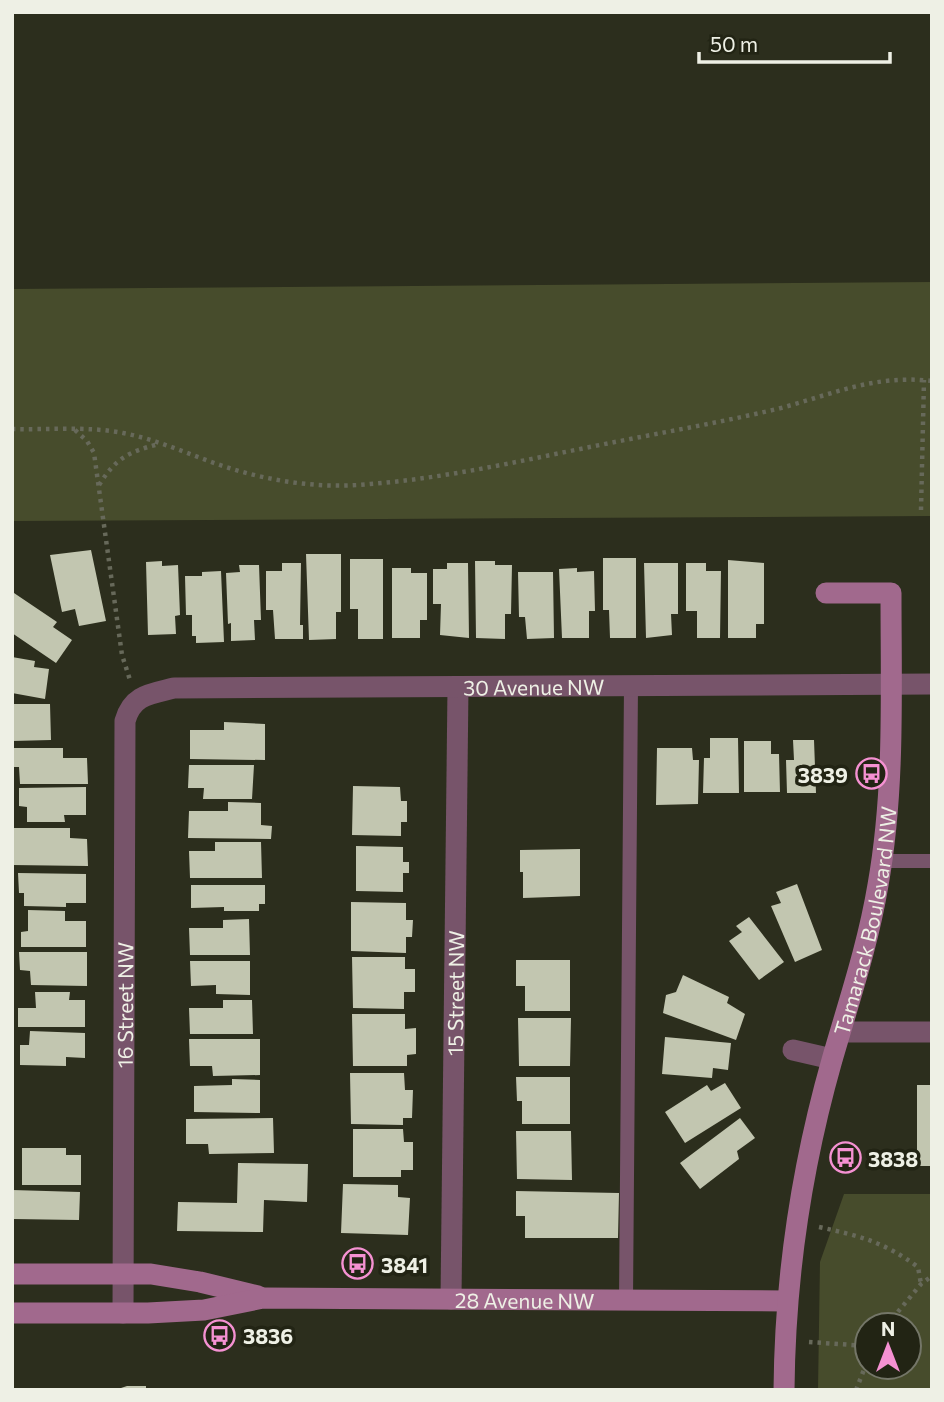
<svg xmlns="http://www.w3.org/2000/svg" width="944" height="1402" font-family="Commissioner,sans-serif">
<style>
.green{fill:#474c2c;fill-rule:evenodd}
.building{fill:#c2c6b0}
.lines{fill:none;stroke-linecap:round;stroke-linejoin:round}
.path{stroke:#67695a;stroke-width:4.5;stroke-dasharray:3.5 5;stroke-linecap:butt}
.lane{stroke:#77546a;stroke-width:14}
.street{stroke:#77546a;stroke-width:21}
.secondary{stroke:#a1698d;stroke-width:21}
.labels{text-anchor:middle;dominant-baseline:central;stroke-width:7;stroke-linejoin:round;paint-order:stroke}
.street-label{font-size:21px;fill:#eef0e5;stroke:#222414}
.poi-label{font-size:21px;font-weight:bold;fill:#eef0e5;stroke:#222414;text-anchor:start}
</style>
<rect width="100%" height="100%" fill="#2c2e1d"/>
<path class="green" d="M932,282V516L12,521V289Z
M844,1194H932V1390H818L820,1262ZM867,1325H909V1367H867Z"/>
<path class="building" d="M91,550L106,621L79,626L75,609L62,612L50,555Z
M306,554H341V612H336V639L309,640Z
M603,558H636V638H610L609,610H603Z
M350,559H383V639H358V609H350Z
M728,560L764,563V624H756V638H728Z
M162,561V566L178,565L180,615L175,616L176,634L148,635L146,562Z
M475,561H495V565H512L511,614H505V639L476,638Z
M282,563H301L300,625H303V639H275L273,610H266V571H282Z
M447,563H468L469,638L440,635L441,604H433V569H447Z
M644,563H678V614H671L672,635L646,638Z
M686,563H706V571H721L720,638H697V611H686Z
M239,565H259L261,620H254L255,640L231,641V623L228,624L226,573L240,572Z
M392,568H411V573H427V620H420V638H392Z
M577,568V572L594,571L595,611H589V638H562L559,569Z
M221,571L224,642L196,643V636H192V615H186L185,576H202V572Z
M518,572H553L554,638L527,639L525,617H519Z
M14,593L57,622L53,627L72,640L56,663L12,633Z
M12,657L35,661L34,667L49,669L45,699L12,693Z
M12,704H50L51,740L12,741Z
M224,722L265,724V760L190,759V730H224Z
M710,738H738L739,793H703L704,758H710Z
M793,740H814L816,793H787L786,760H794Z
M744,741H771V754H779L780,792H744Z
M12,748H63V758H87L88,784H20L19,767H12Z
M657,748H692L693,760H699L698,804L656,805Z
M189,765H254L252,799H203L204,788H188Z
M353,786L400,787L401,801H407V822H401V836L352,835Z
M86,787V815H64L65,822H27V807L19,806V788Z
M228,802L261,803V825L272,826L271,839L188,838L189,811H228Z
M12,828H70V838L87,839L88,866L12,865Z
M215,842H261L262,878H190L189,851H215Z
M356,846L403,847V862H409V873H403V892L356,891Z
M580,849V896L523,898V872H520V850Z
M18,873L86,874V903H66V907L24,906V893H19Z
M797,884L822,950L795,962L771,906L781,903L776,892Z
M191,885H265V904H259V911H224V907L191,908Z
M351,902L406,903V920H413L412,937H406V953L351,951Z
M28,910L65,911V921H86V947H21V932L28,931Z
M749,917L784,962L759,980L729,941L742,932L736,926Z
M249,919L250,955H190L189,928H223V920Z
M19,952H87V986L31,985L30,971L20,970Z
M352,957H405V969H415V992H404V1009L353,1008Z
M516,960H570V1011H525V986H516Z
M190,961H250V995L216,994V985L191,986Z
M683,975L729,997L727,1003L745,1014L736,1040L663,1013L666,995L676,992Z
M35,992H70L69,1000H85V1027H18V1008H36Z
M223,1000H252L253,1034H190L189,1008H223Z
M352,1014H405V1029L416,1028V1054L407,1055V1066H353Z
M518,1018H571L570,1066H519Z
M30,1031L85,1033V1058L66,1057V1066L20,1065V1045H29Z
M665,1037L731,1043L728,1070L713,1068L712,1078L662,1074Z
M189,1039H260V1075L213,1076L212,1066H190Z
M350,1073H404L405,1090H413L412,1118H403V1125L351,1124Z
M516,1077H570V1124H522V1101H517Z
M232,1079L260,1080V1113L194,1112V1086L232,1085Z
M725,1083L741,1108L685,1143L665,1112L707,1085L711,1091Z
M917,1085H932V1166H917Z
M273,1118L274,1153L209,1154L208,1144H186V1119Z
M740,1118L755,1138L737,1151L739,1159L700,1189L680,1163Z
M353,1129H403L404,1142H413V1170H401V1177H353Z
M516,1131H571L572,1180L517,1179Z
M22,1148H66V1155H81V1185H22Z
M238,1163L308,1164L307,1202L264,1200L263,1232L177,1231L178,1202L237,1203Z
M343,1184L398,1185V1197L410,1198L408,1235L341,1233Z
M12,1190L80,1192L79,1220L13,1219Z
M516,1191L619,1193L618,1238H525V1216H516Z
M127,1386H146V1390H115Z"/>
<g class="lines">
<path class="path" d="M12,429C47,430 89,426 123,433C160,440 194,457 229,468C274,482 323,489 370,484C448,478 524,460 600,445C659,433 718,423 777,409C831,395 874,374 932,381
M75,430L87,441L94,453L122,655L130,680
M99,485C116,458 128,452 159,444
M921,510L924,380
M819,1227C860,1236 884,1242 918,1267L921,1284
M887,1325L921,1284L932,1276
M809,1342L867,1346
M856,1390L867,1362"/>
<path class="lane" d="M882,861H932
M626,1300L631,685"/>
<g class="street">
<path d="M841,1032H932"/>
<path d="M793,1050L832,1059"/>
<path id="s1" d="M451,1299L458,687"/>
<path id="s2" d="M123,1313L125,721C132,695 150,694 174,688L932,684"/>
</g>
<g class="secondary">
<path d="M12,1274H151L200,1282L258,1296"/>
<path id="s3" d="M12,1313H148L204,1310L263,1298L786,1301"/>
<path id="s4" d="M784,1390C785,1276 801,1169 832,1060C849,1001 868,945 878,885C895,789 891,691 891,593H826"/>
</g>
</g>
<defs>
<symbol id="bus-ring" viewBox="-11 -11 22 22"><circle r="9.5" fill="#222414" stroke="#f591d2" stroke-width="1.5"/><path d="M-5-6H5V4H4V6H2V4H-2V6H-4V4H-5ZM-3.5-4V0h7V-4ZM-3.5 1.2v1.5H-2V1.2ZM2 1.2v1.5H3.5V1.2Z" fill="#f591d2"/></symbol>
</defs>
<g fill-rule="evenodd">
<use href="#bus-ring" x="854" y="756" width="35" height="35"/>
<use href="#bus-ring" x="828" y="1140" width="35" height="35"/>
<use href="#bus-ring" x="340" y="1246" width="35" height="35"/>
<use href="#bus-ring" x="202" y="1318" width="35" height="35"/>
</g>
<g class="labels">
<g class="street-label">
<text stroke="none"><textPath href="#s2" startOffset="1015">30 Avenue NW</textPath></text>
<text stroke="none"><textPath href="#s4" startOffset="478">Tamarack Boulevard NW</textPath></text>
<text stroke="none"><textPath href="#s1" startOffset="306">15 Street NW</textPath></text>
<text stroke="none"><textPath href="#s2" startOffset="308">16 Street NW</textPath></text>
<text stroke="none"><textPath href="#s3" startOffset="514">28 Avenue NW</textPath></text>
</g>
<g class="poi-label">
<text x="848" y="774" text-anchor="end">3839</text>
<text x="868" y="1158">3838</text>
<text x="381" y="1264">3841</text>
<text x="243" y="1335">3836</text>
</g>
</g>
<rect width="944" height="1402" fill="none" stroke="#eef0e5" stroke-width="28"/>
<g transform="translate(888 1346)"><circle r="33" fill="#222414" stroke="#747668" stroke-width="2"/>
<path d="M0-5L12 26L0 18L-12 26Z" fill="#f591d2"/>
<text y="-10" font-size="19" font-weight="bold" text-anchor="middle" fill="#eef0e5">N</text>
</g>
<path d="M699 52v10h191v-10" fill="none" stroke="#eef0e5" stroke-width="3.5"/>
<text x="710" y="52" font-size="21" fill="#eef0e5" stroke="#222414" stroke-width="5" paint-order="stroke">50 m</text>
</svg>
